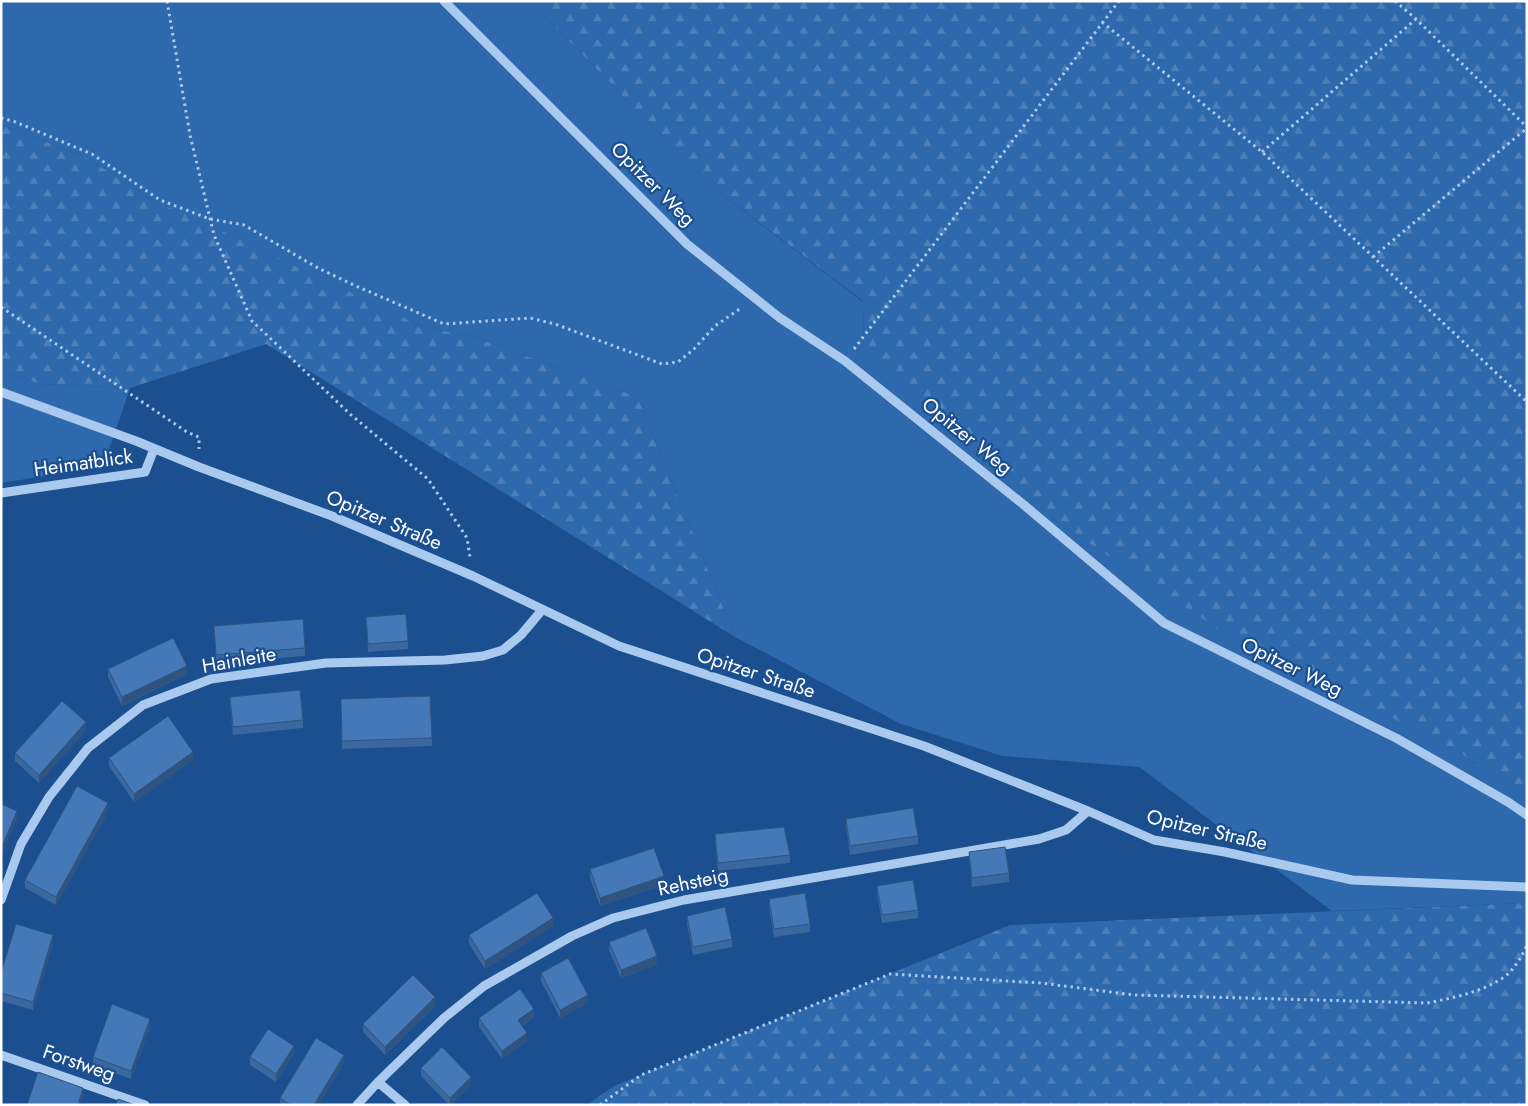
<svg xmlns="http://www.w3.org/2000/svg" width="1528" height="1106" font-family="Jost,sans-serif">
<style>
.green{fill:#2e69ad}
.forest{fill:url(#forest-firs)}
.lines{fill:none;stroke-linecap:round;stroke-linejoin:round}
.path{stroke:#a9c9ee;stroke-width:3;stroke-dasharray:2.5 4;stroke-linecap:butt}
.minor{stroke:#a9c9ee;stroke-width:9}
.wall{fill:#3a679d}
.shaded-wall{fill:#305480}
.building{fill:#4478b7;stroke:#305480}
.labels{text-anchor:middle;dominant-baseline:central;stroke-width:4.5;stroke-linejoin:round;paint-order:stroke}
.street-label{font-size:20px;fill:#fff;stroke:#1b4f8f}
</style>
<defs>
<pattern id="forest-firs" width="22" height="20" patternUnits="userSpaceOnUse" patternTransform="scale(1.25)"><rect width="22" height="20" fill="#2e69ad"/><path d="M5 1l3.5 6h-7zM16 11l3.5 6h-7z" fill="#4d80b9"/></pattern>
</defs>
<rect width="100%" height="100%" fill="#1b4f8f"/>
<path class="green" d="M1,1H530L711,186L863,302L864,357L1458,751L1527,802V903L1332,911L1139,767L1003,756L901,724L735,637L638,397L471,336L423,327L180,212L160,205L89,159L1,124Z
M1,370L40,384L130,388L103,467L1,483Z"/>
<path class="forest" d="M530,1H1527V802L1458,751L1227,635L1083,539L864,357L863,301L711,186Z
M1,124L89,159L160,205L180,211L423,327L471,336L638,397L735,637L266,344L130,388L40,384L1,370Z
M1527,903V1105H587L614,1086L1010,925Z"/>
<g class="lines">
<path class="path" d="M167,1L190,135L214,235L252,321L350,414L428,479L467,538L470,557
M1395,1L1416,19L1527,127
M1102,22L1262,152L1527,402
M1,118L13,121L92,154L160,200L210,219L244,225L318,268L356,286L444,324L530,318L555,324L662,364L678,362L693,350L715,326L741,308
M1262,152L1416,19
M1373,257L1527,128
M1,307L187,432L199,437V449
M854,349L1119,1
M600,1105L641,1075L890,974L1041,983L1134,995L1427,1003C1452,998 1479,993 1501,979C1513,972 1521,958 1527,945"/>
<path class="minor" d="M444,1L687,244L780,318L845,361L1024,505L1164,623L1396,738L1508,802L1527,815
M1,392L136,441L199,467L332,516L473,576L619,646L924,746L1088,811L1154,840L1225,852L1352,880L1527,887
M1,493L145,472L154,449
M1,900L21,844L49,797L88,748L143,705L211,679L326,663L445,660L483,656L503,650L521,635L542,610
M1,1055L145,1105
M378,1082L405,1105
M357,1105L378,1082L444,1018L484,986L572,936L613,918L684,900L1039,839L1066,830L1088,811"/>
</g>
<path class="wall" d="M366,617L408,641V649L368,652Z
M214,626L305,648V656L216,663Z
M108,669L187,674L122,706L108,677Z
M230,697L303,720V728L233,735L230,705Z
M341,707L432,738V746L342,749Z
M86,730L39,783L15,761V753Z
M109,758L193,760L134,802L109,766Z
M108,812L56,905L25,888V880Z
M846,819L918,836V844L850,855L846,827Z
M715,834L790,855V863L718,871L715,842Z
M969,852L1009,873V882L972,887L969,860Z
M590,869L664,885L600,906L590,878Z
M877,886L918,910V918L882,923L877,894Z
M769,899L810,924V932L774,937L769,907Z
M687,916L732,939V947L693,955L687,924Z
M553,926L485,969L469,944V935Z
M609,942L657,965L621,978L609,950Z
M53,943L33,1010L1,1001V973Z
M541,973L588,1003L560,1018L541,981Z
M435,1006L385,1055L363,1032V1024Z
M534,1017L522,1026L527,1041L502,1059L479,1027V1018Z
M150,1027L131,1079L93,1065V1057Z
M294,1054L276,1082L250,1065V1057Z
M344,1063L319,1105H280V1098Z
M421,1068L471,1085L451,1105H449L421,1076Z"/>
<path class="shaded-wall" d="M187,666V674L122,706V697Z
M86,722V730L39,783V775Z
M193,752V760L134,802V794Z
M108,803V812L56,905V897Z
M17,811V819L1,857V849Z
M664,876V885L600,906V898Z
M553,918V926L485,969V961Z
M53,935V943L33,1010V1002Z
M657,956V965L621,978V970Z
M588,995V1003L560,1018V1010Z
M435,997V1006L385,1055V1047Z
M534,1009V1017L518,1028V1020Z
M150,1019V1027L131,1079V1071Z
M527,1033V1041L502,1059V1051Z
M294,1046V1054L276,1082V1074Z
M344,1055V1063L319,1105H314Z
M471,1077V1085L451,1105H450V1098Z
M83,1088V1096L80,1105H78Z"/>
<path class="building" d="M406,614L408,641L368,644L366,617Z
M303,619L305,648L216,655L214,626Z
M173,638L187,666L122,697L108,669Z
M300,690L303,720L233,727L230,697Z
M430,696L432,738L342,741L341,699Z
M62,701L86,722L39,775L15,753Z
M168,716L193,752L134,794L109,758Z
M77,786L108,803L56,897L25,880Z
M1,804L17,811L1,849Z
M913,808L918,836L850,846L846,819Z
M784,827L790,855L718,863L715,834Z
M1005,847L1009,873L972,878L969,852Z
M654,848L664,876L600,898L590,869Z
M913,880L918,910L882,915L877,886Z
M537,893L553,918L485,961L469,935Z
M805,893L810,924L774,929L769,899Z
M725,907L732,939L693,947L687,916Z
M16,924L53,935L33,1002L1,993V973Z
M646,928L657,956L621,970L609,942Z
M568,958L588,995L560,1010L541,973Z
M413,975L435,997L385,1047L363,1024Z
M520,989L534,1009L518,1020L527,1033L502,1051L479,1018Z
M112,1004L150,1019L131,1071L93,1057Z
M268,1029L294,1046L276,1074L250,1057Z
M316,1038L344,1055L314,1105H291L280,1098Z
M442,1047L471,1077L450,1098L421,1068Z
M38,1072L83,1088L78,1105H27Z
M118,1099L135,1105H116Z"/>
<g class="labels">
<g class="street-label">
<text transform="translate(653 184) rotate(45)">Opitzer Weg</text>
<text transform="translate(967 436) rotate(39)">Opitzer Weg</text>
<text transform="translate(83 463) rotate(-8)">Heimatblick</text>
<text transform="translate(384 520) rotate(23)">Opitzer Straße</text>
<text transform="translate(239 660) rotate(-10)">Hainleite</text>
<text transform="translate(1292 667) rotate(26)">Opitzer Weg</text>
<text transform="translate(756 673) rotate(18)">Opitzer Straße</text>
<text transform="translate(1207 830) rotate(13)">Opitzer Straße</text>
<text transform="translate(693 882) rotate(-12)">Rehsteig</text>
<text transform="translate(79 1063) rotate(19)">Forstweg</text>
</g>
</g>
<rect width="1528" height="1106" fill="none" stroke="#ffffff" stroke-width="5"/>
</svg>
